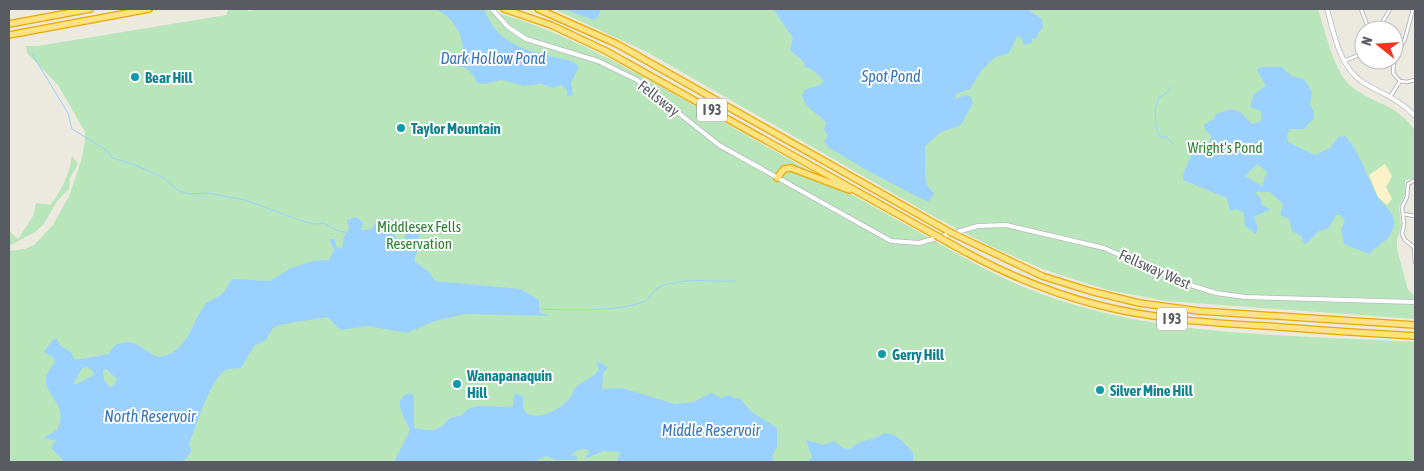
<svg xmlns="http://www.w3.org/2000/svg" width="1424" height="471" font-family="'Asap Condensed',sans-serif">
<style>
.green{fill:#b8e6ba}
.sand{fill:#fcf2c9}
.water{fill:#9bd1ff;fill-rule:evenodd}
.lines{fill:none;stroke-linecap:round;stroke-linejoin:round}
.stream{stroke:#9bd1ff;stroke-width:1}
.street-casing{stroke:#b7b9bf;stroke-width:4.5}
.secondary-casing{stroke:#b7bbc2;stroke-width:5.5}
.highway-casing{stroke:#eaa800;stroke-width:8}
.street{stroke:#fff;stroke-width:2.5}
.secondary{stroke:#fff;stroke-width:4}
.highway{stroke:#ffe382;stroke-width:5.5}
.highway-bridge-casing{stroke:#eaa800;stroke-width:8;stroke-linecap:butt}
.highway-bridge{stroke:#ffe382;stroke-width:5.5}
.culture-dot{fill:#0f9aa8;stroke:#fff;stroke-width:2}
.labels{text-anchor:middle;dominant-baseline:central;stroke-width:4;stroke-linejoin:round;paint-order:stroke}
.shield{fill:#fff;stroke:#8a8c90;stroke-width:1}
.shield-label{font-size:14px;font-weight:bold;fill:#585b61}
.culture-label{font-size:15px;font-weight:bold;fill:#0d838f;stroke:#fff;text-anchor:start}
.street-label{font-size:15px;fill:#585b61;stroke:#fff}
.park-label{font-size:15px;fill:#2e8234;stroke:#fff}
.water-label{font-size:16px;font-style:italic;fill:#3575c0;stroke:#fff}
</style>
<rect width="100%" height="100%" fill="#eceade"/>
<path class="green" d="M246,9L248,11L265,9H483C551,26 611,59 672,93C748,136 825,180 901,222C943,245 982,270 1026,288C1149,338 1285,334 1415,342V462H9V251L25,249L34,245L53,225L69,196L81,161L85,141V132L58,85L27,53L26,46H38L226,15L228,10Z
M554,9H1318C1325,30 1334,73 1352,87C1375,105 1394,102 1415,130V178L1405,180V194L1399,207L1401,226L1397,240V249L1408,290L1415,296V319L1166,301L1108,290L1045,270L988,245L931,215L645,51Z
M72,156L78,164L70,178L69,189L57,201L44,224L35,232L9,246V231L18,239L33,216L36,203L50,205C61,193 70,172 72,156Z"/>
<path class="sand" d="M1385,164L1392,176L1386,187L1392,199L1387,205L1378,197L1369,175Z"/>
<path class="water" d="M432,9H473L485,11C497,44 527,51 558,58C566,60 574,60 579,67L571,83L573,95L567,96V90L561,85L553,88L541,84L524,86L501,80L486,84L477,83C471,68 464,66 449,65L463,51C464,34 449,11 432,9Z
M563,9H601L598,18L594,20Z
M773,9H1027L1042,19L1043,27L1038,33L1037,39L1032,38V43L1024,45L1022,38L1017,36L1009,53L994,58L982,70L970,89L956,94V99L966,95L971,97L973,103L961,125L941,132L925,146V174L927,185L934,194L928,202L870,172L828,147L824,141L828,136L824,129L826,122L806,105L802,96L804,90L820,85L824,81L813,70L805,67L803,61L790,50L793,38Z
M1260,67H1282L1291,76L1304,79L1312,91L1310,105L1314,112V119L1303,129H1290L1287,136L1288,142L1315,155L1330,148L1338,137L1345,136C1359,149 1368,180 1378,197C1383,205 1394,211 1394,222C1394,239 1378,244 1369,254L1344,244L1341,229L1345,221L1341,215H1336L1328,229L1320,230L1305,245L1301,236L1292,231L1289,219L1280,215L1283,204L1270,192H1255L1261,199L1262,205L1271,209L1254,217L1258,228L1256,234L1245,226L1244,213L1237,209L1230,211L1227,198L1183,180C1182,173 1192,153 1197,147L1208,145L1212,136L1205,130L1204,125L1214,119L1216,114L1231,109L1240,112L1252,124L1261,121V111L1250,107L1254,94L1266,86L1257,70ZM1256,165L1260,166L1267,172L1262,186L1245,176Z
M356,217L363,222L361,230L371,229L379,219H386L398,242L402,244L405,239V222H422L427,229L419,234V245L414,261L430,273L435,281L520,289L539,300V312L549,316L465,314L435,321L407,333L368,326L341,330L327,317L279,325L273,328L266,340L254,346L241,368C236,369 230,368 226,370C210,378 196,428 189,444L192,451L183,462H65L51,448L56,440L46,439L45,437L57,430C70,404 45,398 46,379C46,373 52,367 55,362L53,357L44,352L53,340L57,339L60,346L70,351L75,360L109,354L114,346C134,335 141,350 158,357C186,355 191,325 204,306C209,299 217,299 223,293C227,289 228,284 232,279L270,281L291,268L313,261L329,260L334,250L329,239H335L336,247L342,249L344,237L350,227L347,224V220ZM87,367L93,371L94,375L75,385L74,383L82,368ZM106,369L117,379L114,385L110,387L104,380L103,371Z
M596,361L608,367L603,373L602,389L622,388L675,404L693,402L712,393L721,398L729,395L734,398H739L752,412L777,428V447L772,457L775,462H617L620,452L603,451L585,459L589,451L587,449L578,450L571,455L578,457L576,460H555L547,456L533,462H394L410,430C406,419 389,399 410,393L414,396V428C432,431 437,433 450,418L462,415C473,399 497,410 513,406V397L516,393L523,397V408L526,413C540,421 561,409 570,398C573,395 572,391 575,388C582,381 592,379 599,370Z
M884,433C897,433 905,444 913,453V462H808L812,457L806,440L824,445L834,441L843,448L851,449C859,439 873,442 884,433Z"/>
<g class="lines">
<path class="stream" d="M32,54L68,113L72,129L106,150L112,158L133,164L164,178L179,191L190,194L207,193L245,200L302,221L314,224L324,223L336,230L347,233
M1171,87L1166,94L1159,97L1155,109L1156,127L1160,137H1167L1173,144
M538,309C565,310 618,312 643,302C649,300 653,290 659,287C685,277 710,282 736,281"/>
<defs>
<path id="street" d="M1361,9L1369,30
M1378,30L1390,9
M1394,59L1405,39L1413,9
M1394,60L1393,73L1400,81
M1344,61L1364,53
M1390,97L1400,81L1407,82L1415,80
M1415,180L1408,184L1407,197L1402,207L1404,224L1402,234L1405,240L1415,248
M1403,214L1415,216
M1414,247L1415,262"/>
<path id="secondary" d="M492,9L508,27L526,39L598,61L637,80L719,145L891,241L919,243L978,226L1006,225L1104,248L1187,284L1216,293L1245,297L1415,302
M1327,9C1334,33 1339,65 1361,81C1379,93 1400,99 1415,116"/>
<path id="highway" d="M504,9L551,25L606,51L935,235
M538,9L617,44L948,231
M9,24L90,9
M9,35L149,9
M777,178L784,169L791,168L849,190
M958,236L1042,276L1090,291L1139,303L1199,311L1415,325
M944,240C992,268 1043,291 1098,305C1153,319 1210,323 1267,326C1317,330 1366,333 1415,336"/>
</defs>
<use href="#street" class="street-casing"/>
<use href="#secondary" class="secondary-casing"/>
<use href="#highway" class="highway-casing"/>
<use href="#street" class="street"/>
<use href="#secondary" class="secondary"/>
<use href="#highway" class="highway"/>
<defs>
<path id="highway-bridge" d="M948,231L958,236
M935,235L944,240"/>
</defs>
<use href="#highway-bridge" class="highway-bridge-casing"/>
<use href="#highway-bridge" class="highway-bridge"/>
</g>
<g class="culture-dot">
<circle cx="135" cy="77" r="5"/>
<circle cx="401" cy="128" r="5"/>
<circle cx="882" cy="354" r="5"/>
<circle cx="457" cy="384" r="5"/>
<circle cx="1100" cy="390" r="5"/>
</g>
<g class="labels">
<g class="shield">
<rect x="697" y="98.5" width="30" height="23" rx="4"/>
<rect x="1157" y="307.5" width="30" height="23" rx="4"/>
</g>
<g class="shield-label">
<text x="712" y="110">I 93</text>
<text x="1172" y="319">I 93</text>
</g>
<g class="culture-label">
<text x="145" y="77">Bear Hill</text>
<text x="411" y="128">Taylor Mountain</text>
<text x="892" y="354">Gerry Hill</text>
<text x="467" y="375">Wanapanaquin<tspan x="467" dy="17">Hill</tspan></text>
<text x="1110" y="390">Silver Mine Hill</text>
</g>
<g class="street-label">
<text transform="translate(659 98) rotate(38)">Fellsway</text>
<text transform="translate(1155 269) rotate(24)">Fellsway West</text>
</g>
<g class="park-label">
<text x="1225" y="147">Wright's Pond</text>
<text x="419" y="226">Middlesex Fells<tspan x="419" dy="17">Reservation</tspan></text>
</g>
<g class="water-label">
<text x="493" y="58">Dark Hollow Pond</text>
<text x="891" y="76">Spot Pond</text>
<text x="150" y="416">North Reservoir</text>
<text x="711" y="430">Middle Reservoir</text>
</g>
</g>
<rect width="1424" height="471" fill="none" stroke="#585b61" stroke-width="20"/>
<g transform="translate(1379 45) rotate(287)"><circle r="24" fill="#ffffff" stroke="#bcbdc0"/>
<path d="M0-4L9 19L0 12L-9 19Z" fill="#f4341c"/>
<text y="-8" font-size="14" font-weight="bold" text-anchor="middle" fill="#585b61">N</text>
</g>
</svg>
